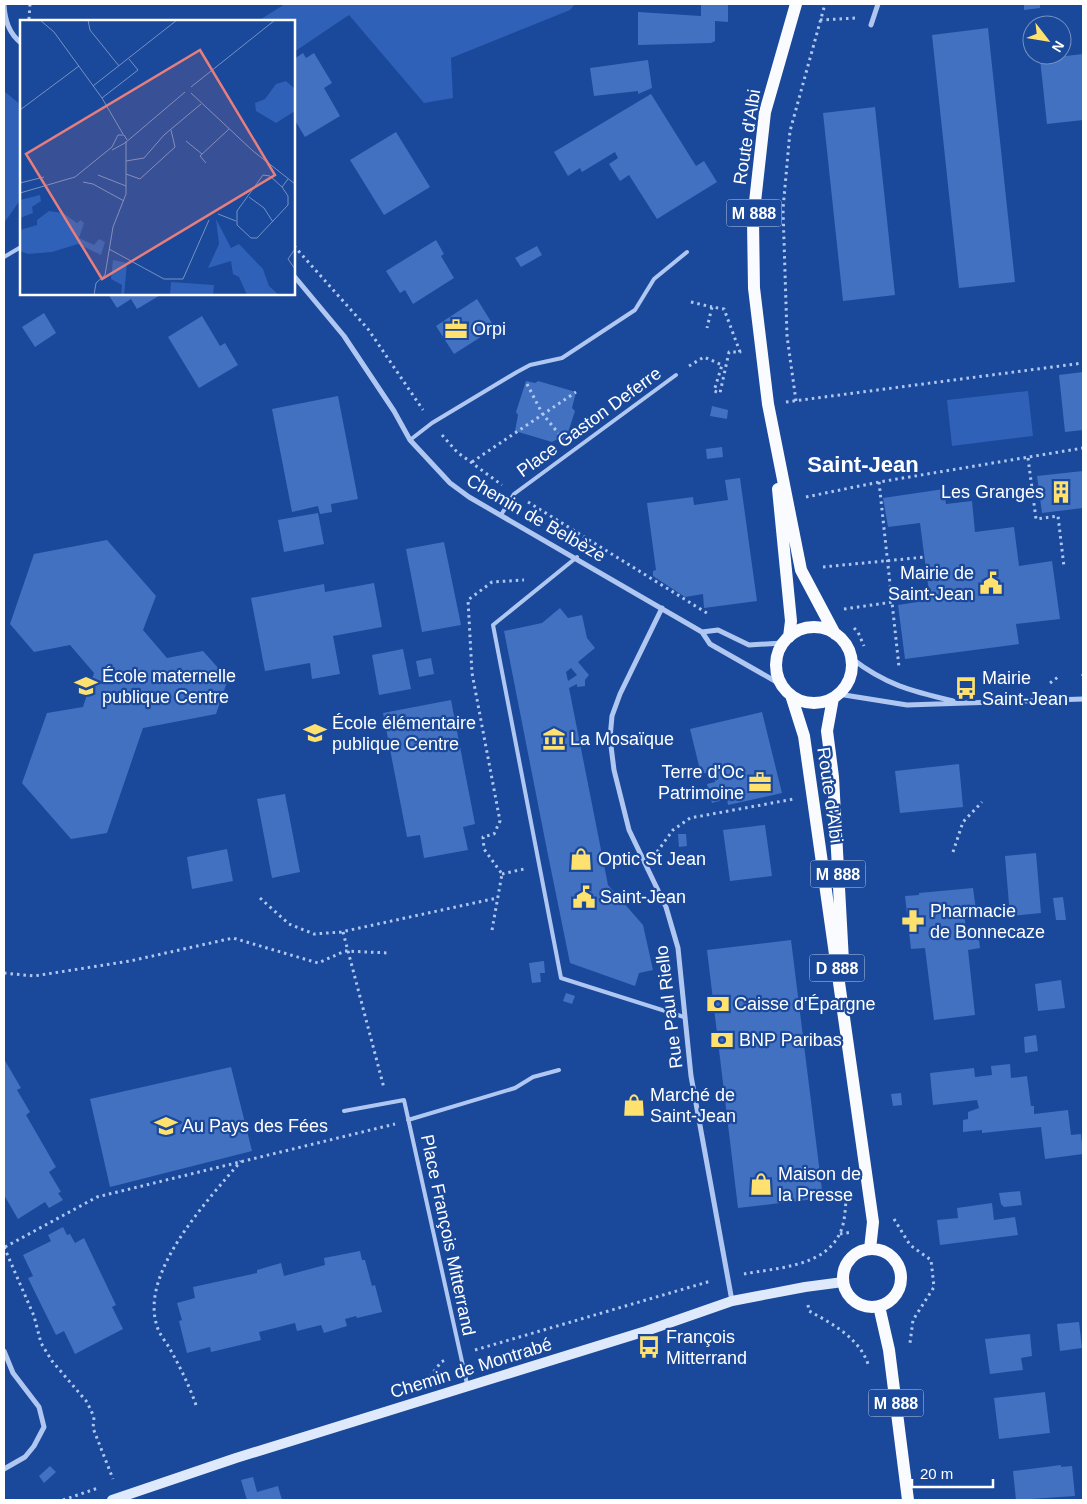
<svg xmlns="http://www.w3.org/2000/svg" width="1087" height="1504" font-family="Helvetica,sans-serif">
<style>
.green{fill:#2e61b7}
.building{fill:#4371c1;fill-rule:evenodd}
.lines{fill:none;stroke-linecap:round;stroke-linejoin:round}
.path{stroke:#b0c8f1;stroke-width:3;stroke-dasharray:2.5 4;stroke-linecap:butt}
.lane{stroke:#b0c8f1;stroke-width:4}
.street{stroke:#b0c8f1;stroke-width:5}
.secondary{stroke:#dfe9fc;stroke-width:10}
.primary{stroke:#fafbff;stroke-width:12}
.labels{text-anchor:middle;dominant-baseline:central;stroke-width:4.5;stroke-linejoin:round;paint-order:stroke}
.shield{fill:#1a489a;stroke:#bac8e1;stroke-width:1}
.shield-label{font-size:16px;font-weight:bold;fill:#fff}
.street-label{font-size:18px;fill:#fff;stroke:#1a489a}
.poi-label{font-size:18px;fill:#fff;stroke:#1a489a;text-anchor:start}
.district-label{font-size:22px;font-weight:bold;fill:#fff;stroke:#1a489a}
.inset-road{fill:none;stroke:#7691c2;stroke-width:1}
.view{fill:#e67e7e;fill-opacity:0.15;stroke:#e67e7e;stroke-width:2.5}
.inset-edge{fill:none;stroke:#fff;stroke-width:2.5}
</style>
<rect width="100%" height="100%" fill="#1a489a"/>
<path class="green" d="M285,4H575L570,10L451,58L453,98L424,103L349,15L294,52V21H258Z
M4,91L21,105V199L4,223Z
M1028,391L1033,436L952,446L947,400Z"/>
<path class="building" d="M701,4H728V22L715,21V41L711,43L638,45V12L701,16Z
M1024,4H1040V8L1024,10Z
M988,28L1015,282L959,288L932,35Z
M303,53L306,58L314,53L332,83L324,88L340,116L305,137L294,119V59Z
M1083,54V120L1047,124L1040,59Z
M648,60L652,88L638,94V91L594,96L590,68Z
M651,94L696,166L704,161L717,182L657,219L629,175L620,181L609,164L618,158L615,152L582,172L580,168L568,176L554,152Z
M875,107L895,295L843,301L823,113Z
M396,132L430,187L384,215L350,160Z
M436,240L444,254L441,256L454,278L413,304L405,290L400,293L386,271Z
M537,246L542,255L521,267L515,258Z
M108,294H162L137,309L131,299L117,308Z
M477,299L495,328L454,354L436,326Z
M44,313L56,333L35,347L22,327Z
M202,316L220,346L225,343L238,365L199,388L168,337Z
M1083,372V430L1065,432L1059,375Z
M526,381L535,383L538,381L576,392L572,408L575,411L565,442L556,440L552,442L515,431L518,415L516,412Z
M338,396L358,499L331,504L332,512L320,514L318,506L292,512L272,409Z
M712,406L728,410L727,419L710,416Z
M722,447L723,457L707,459L706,449Z
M1083,471V508L1042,513L1037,476Z
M740,478L757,601L704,608L703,594L685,597L653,576V571L656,570L647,503L693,497L694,505L728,500L725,480Z
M944,489L946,504L972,501L975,532L1014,527L1019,566L1052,561L1060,619L1016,624L1019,644L905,659L898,605L930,600L920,523L888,527L883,498Z
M318,513L324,544L284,552L278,520Z
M107,540L156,596L143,630L167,658L203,651L228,679L216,714L143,728L107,833L71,839L22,783L47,713L83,707L94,673L70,645L34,652L10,624L34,554Z
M444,542L461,625L422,632L406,549Z
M374,583L382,627L333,636L340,674L312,679L310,663L265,671L251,598L324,584L325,592Z
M560,608L568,618L582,615L587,638L595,648L578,662L589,675L585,680V686L577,687V684L569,688L608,885L643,925L653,970L639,973L635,986L570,963L547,850L504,631L542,623ZM571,668L577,675L568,681L566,672Z
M403,649L411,689L379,695L372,655Z
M431,658L434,674L419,677L416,661Z
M451,700L475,824L463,827L468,850L424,858L420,835L407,837L383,713Z
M762,712L782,793L728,805L727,799L712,803L707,784L715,782L713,771L701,774L690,729Z
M959,764L963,807L900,813L895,771Z
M285,794L300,872L272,878L257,799Z
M765,825L772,876L730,881L723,830Z
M678,834H686L687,846L679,847Z
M227,849L233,881L192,889L187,857Z
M1036,853L1041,913L1010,916L1005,856Z
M973,888L976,910L964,911L967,940L979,939L980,948L968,950L975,1015L934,1020L925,948L911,949L905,896L919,895V893Z
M1063,897L1066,920H1056L1053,898Z
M791,940L823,1198L738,1208L707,950Z
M544,961L545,973H540L541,982L532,983L529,963Z
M1061,980L1065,1008L1038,1011L1035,984Z
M566,993L575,996L572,1004L563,1001Z
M1036,1035L1038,1051L1025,1053L1024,1037Z
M4,1059L21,1088L17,1090L30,1112L26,1115L56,1167L49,1172L61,1192L58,1193L63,1200L49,1208L45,1202L18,1219L4,1195Z
M1010,1064L1011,1078L1027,1076L1031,1106H1034V1114L1068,1110L1071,1135L1081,1134L1083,1154L1045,1159L1041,1127L982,1133V1130L963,1132V1120L968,1119V1112L979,1108L977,1100L933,1105L930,1073L974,1068L975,1077L992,1075L991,1066Z
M231,1067L252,1151L110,1187L90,1099Z
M901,1093L902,1105L893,1106L891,1094Z
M1020,1191L1022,1205L1004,1207L1001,1204L999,1193Z
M992,1203L994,1220L1015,1217L1018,1235L940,1245L937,1220L958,1218L957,1208Z
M63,1227L67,1235L70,1234L75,1243L84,1238L116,1305L112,1307L123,1329L75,1354L64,1331L56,1335L28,1278L33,1276L23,1255L51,1241L48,1235Z
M360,1251L362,1260H365L372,1286L375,1285L382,1312L357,1318L356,1316L345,1319L347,1326L324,1333L321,1325L297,1331L295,1323L259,1332L261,1340L211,1352L210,1347L187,1353L179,1321L182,1320L177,1303L195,1298L193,1287L257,1273V1270L281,1263L284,1276L325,1265L324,1258Z
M1079,1322L1082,1348L1060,1351L1057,1324Z
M1030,1334L1032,1356L1021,1358L1023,1370L990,1374L985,1339Z
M1045,1392L1050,1433L999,1439L994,1398Z
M1061,1465V1467L1072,1466L1075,1496L1016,1500L1013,1471Z
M50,1466L56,1472L44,1483L39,1476Z
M253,1477L257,1492L278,1486L282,1500H247L241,1480Z"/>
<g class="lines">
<path class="path" d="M30,4L29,19L32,21
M820,20L856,18
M294,246L368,329L423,410
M691,302L712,307
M689,366L704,357L722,365L714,391L720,393L729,352H740L724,309L712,307L707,328
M527,384L542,413L563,439
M796,401L787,336L783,209L790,131L825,4
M786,402L1083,363
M442,435L457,452L502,485
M1028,458L1036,519L1058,516L1064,567
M472,462L576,392
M879,482L899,667
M806,497L879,482L1083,448
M528,502L710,615
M823,567L925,557
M844,609L893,602
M854,628L858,632L864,646
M1082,674L1083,675
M1050,683L1058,677
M657,852L673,830L690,818L794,799
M953,852L963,822L982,802
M502,874L524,869
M260,898L289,924L314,934L341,932L497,898
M492,930L502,874L484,849L483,837L494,834L500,821L472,673L468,600L492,582L524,580
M343,932L384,1088
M4,973L34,976L130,961L233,938L318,963L345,951L389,953
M894,1219L910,1245L931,1260L934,1287L913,1320L910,1343
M840,1234L852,1232
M4,1247L34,1316L41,1343L52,1361L87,1402L94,1417L93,1428L113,1479
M5,1247L97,1197L395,1124
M744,1274C775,1268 825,1267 840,1233C846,1221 845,1204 847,1191
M808,1305L809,1311C833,1324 861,1339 869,1367
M475,1350L711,1281
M430,1377L441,1362L445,1360
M196,1405C189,1385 180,1367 170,1349C166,1342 159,1334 157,1326C139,1272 209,1199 241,1161
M63,1500L98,1488"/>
<path class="lane" d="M4,257L21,247
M410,440L432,423L517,372L530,365L562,358L635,310L654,279L687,252
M501,515L514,494L676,375
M577,557L493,625L561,978L684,1017
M344,1111L404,1100L467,1384
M408,1120L515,1088L533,1077L559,1070"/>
<path class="street" d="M4,5C5,21 9,33 21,43
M871,25L878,4
M294,276L344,336L394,411L410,440L450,483L469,497L702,632L710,644L782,685
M662,608L620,694L612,716L610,738L614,770L629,830L666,907L678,948L691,1076L732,1301
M702,632L718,630L749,645L783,643
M851,658C886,685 911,691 953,701
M838,694L907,705L1083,699
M4,1351L13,1373L39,1407L44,1427L34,1446L25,1457L4,1469"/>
<path class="secondary" d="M112,1500L236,1458L646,1331L732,1301L805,1287L843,1282"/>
<path class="primary" d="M796,4L765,112L753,220L754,288L768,404L801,570L835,634
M778,489L791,621L789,637
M776 665a38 38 0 1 1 76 0a38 38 0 1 1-76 0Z
M791,695L804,736L873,1222L870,1249
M833,698L827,731L833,777L843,961
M843 1278a29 29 0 1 1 58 0a29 29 0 1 1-58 0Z
M879,1306L889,1350L908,1500"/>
</g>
<defs>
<symbol id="office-bare" viewBox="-9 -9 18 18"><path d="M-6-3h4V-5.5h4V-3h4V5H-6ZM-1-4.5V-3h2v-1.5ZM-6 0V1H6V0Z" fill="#ffe170" stroke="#1a489a" stroke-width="2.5" paint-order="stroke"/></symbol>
<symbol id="building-bare" viewBox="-9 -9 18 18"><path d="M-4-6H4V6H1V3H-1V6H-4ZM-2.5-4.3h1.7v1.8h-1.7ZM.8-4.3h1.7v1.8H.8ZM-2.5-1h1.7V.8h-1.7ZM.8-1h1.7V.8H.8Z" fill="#ffe170" stroke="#1a489a" stroke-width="2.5" paint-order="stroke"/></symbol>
<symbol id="civic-bare" viewBox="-9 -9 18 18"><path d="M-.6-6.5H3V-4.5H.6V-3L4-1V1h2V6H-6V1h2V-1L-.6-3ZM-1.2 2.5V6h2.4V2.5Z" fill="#ffe170" stroke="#1a489a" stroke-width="2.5" paint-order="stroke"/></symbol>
<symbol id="school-bare" viewBox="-9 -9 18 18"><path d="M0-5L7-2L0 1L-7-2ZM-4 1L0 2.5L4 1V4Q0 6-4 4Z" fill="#ffe170" stroke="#1a489a" stroke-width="2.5" paint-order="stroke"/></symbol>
<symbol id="bus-bare" viewBox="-9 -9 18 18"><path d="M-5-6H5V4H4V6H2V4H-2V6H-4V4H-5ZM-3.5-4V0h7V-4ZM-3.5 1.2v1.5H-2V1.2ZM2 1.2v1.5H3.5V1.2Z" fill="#ffe170" stroke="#1a489a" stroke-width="2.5" paint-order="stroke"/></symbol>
<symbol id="museum-bare" viewBox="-9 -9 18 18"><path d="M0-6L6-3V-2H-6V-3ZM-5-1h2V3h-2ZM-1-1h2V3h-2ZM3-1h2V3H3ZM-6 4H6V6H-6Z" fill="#ffe170" stroke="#1a489a" stroke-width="2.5" paint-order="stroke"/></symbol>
<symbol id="shop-bare" viewBox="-9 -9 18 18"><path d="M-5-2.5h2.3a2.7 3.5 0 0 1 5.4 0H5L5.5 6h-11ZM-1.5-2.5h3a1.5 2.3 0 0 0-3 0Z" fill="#ffe170" stroke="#1a489a" stroke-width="2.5" paint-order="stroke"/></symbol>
<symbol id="pharmacy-bare" viewBox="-9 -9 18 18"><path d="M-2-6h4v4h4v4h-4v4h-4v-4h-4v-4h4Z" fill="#ffe170" stroke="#1a489a" stroke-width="2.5" paint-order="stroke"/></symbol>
<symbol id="bank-bare" viewBox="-9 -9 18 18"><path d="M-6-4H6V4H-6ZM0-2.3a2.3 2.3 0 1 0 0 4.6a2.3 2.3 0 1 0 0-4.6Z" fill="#ffe170" stroke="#1a489a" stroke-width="2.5" paint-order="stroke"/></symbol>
</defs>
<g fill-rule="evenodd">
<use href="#office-bare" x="440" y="313" width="32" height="32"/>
<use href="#building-bare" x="1045" y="476" width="32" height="32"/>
<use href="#civic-bare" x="975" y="567" width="32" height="32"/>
<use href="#school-bare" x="70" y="670" width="32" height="32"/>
<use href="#bus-bare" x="950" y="672" width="32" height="32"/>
<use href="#school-bare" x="299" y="717" width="32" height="32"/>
<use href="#museum-bare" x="538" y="723" width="32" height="32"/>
<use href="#office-bare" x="744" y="766" width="32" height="32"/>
<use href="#shop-bare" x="565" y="843" width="32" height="32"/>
<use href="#civic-bare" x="568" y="881" width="32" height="32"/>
<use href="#pharmacy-bare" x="897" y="905" width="32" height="32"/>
<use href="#bank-bare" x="702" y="988" width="32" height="32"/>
<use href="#bank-bare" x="706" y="1024" width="32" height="32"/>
<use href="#shop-bare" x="618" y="1089" width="32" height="32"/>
<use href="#school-bare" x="150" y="1110" width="32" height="32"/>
<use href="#shop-bare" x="745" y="1168" width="32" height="32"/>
<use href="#bus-bare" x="633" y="1331" width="32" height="32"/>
</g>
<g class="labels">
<g class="shield">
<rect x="726.5" y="199.5" width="55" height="27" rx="4"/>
<rect x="810.5" y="860.5" width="55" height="27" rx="4"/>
<rect x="809.5" y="954.5" width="55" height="27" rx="4"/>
<rect x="868.5" y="1389.5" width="55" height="27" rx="4"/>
</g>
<g class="shield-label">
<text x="754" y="213">M 888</text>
<text x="838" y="874">M 888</text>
<text x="837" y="968">D 888</text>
<text x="896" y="1403">M 888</text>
</g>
<g class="street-label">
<text transform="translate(747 137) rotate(-81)">Route d'Albi</text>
<text transform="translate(589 422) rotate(-36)">Place Gaston Deferre</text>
<text transform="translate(536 518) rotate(30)">Chemin de Belbèze</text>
<text transform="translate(830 795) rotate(82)">Route d'Albi</text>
<text transform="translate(669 1007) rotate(-97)">Rue Paul Riello</text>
<text transform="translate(448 1235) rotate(78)">Place François Mitterrand</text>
<text transform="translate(471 1368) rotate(-17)">Chemin de Montrabé</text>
</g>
<g class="poi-label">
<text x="472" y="329">Orpi</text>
<text x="1044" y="492" text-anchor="end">Les Granges</text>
<text x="974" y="573" text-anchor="end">Mairie de<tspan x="974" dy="21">Saint-Jean</tspan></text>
<text x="102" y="676">École maternelle<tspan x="102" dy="21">publique Centre</tspan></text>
<text x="982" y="678">Mairie<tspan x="982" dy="21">Saint-Jean</tspan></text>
<text x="332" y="723">École élémentaire<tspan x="332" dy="21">publique Centre</tspan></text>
<text x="570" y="739">La Mosaïque</text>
<text x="744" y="772" text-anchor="end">Terre d'Oc<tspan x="744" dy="21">Patrimoine</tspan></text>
<text x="598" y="859">Optic St Jean</text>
<text x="600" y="897">Saint-Jean</text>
<text x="930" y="911">Pharmacie<tspan x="930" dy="21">de Bonnecaze</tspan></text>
<text x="734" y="1004">Caisse d'Épargne</text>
<text x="739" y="1040">BNP Paribas</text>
<text x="650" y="1095">Marché de<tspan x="650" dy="21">Saint-Jean</tspan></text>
<text x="182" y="1126">Au Pays des Fées</text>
<text x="778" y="1174">Maison de<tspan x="778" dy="21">la Presse</tspan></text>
<text x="666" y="1337">François<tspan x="666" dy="21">Mitterrand</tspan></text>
</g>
<g class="district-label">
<text x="863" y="464">Saint-Jean</text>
</g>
</g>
<g transform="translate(20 20)">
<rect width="275" height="275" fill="#1a489a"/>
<path d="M266,61L275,69V91L256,103L236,91L235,83L245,79L256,64ZM20,175L21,181L12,187L13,193L0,198V180ZM29,191L43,193L57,203L61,200L64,203L59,218L74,225L79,219L85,222L81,235L58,224L32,232L8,234L0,231V210L17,205V200ZM196,199L211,228L219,224L243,249L249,266L259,275H227L219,257L213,254L211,241L188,248L199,224ZM93,240L107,243L104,275H101L102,265L91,259ZM151,262L194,265L193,275H150Z" fill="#2e61b7"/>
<path class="inset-road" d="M20,0L34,12L82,78L103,114M68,0L70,10L99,46M73,66L157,0M171,67L255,0M171,73L233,131L275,164M82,78L118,50L109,39M0,90L59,46M166,121L182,134M92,130L105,123L165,72M106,141L124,138L144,115L181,84M186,143L180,136L209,109M106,154L120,159L155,127L151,110M78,155L106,166M63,162L73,164L104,181M0,163L24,157M262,167L268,176V185L237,218H231L217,205V191L243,155L250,156L262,167L268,159M0,173L55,157L92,127L98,115H104L107,120M229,177L244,188L253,202M198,194L216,201M89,229L144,259H163L189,200M275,229L268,239L275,249M74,275L76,263L85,255L93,207L106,174V121"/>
<path class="view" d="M180,30L255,155L82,259L6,134Z"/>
<rect width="275" height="275" class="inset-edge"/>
</g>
<rect width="1087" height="1504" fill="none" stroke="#ffffff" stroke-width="10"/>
<g transform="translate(1047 40) rotate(121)"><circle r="24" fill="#1a489a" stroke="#7691c2"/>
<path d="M0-4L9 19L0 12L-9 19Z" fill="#ffe170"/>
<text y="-8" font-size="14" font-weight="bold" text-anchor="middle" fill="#ffffff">N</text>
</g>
<path d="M912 1479v8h81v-8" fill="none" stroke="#ffffff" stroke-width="2.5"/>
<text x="920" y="1479" font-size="15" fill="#ffffff" stroke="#1a489a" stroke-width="4" paint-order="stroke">20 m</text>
</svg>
